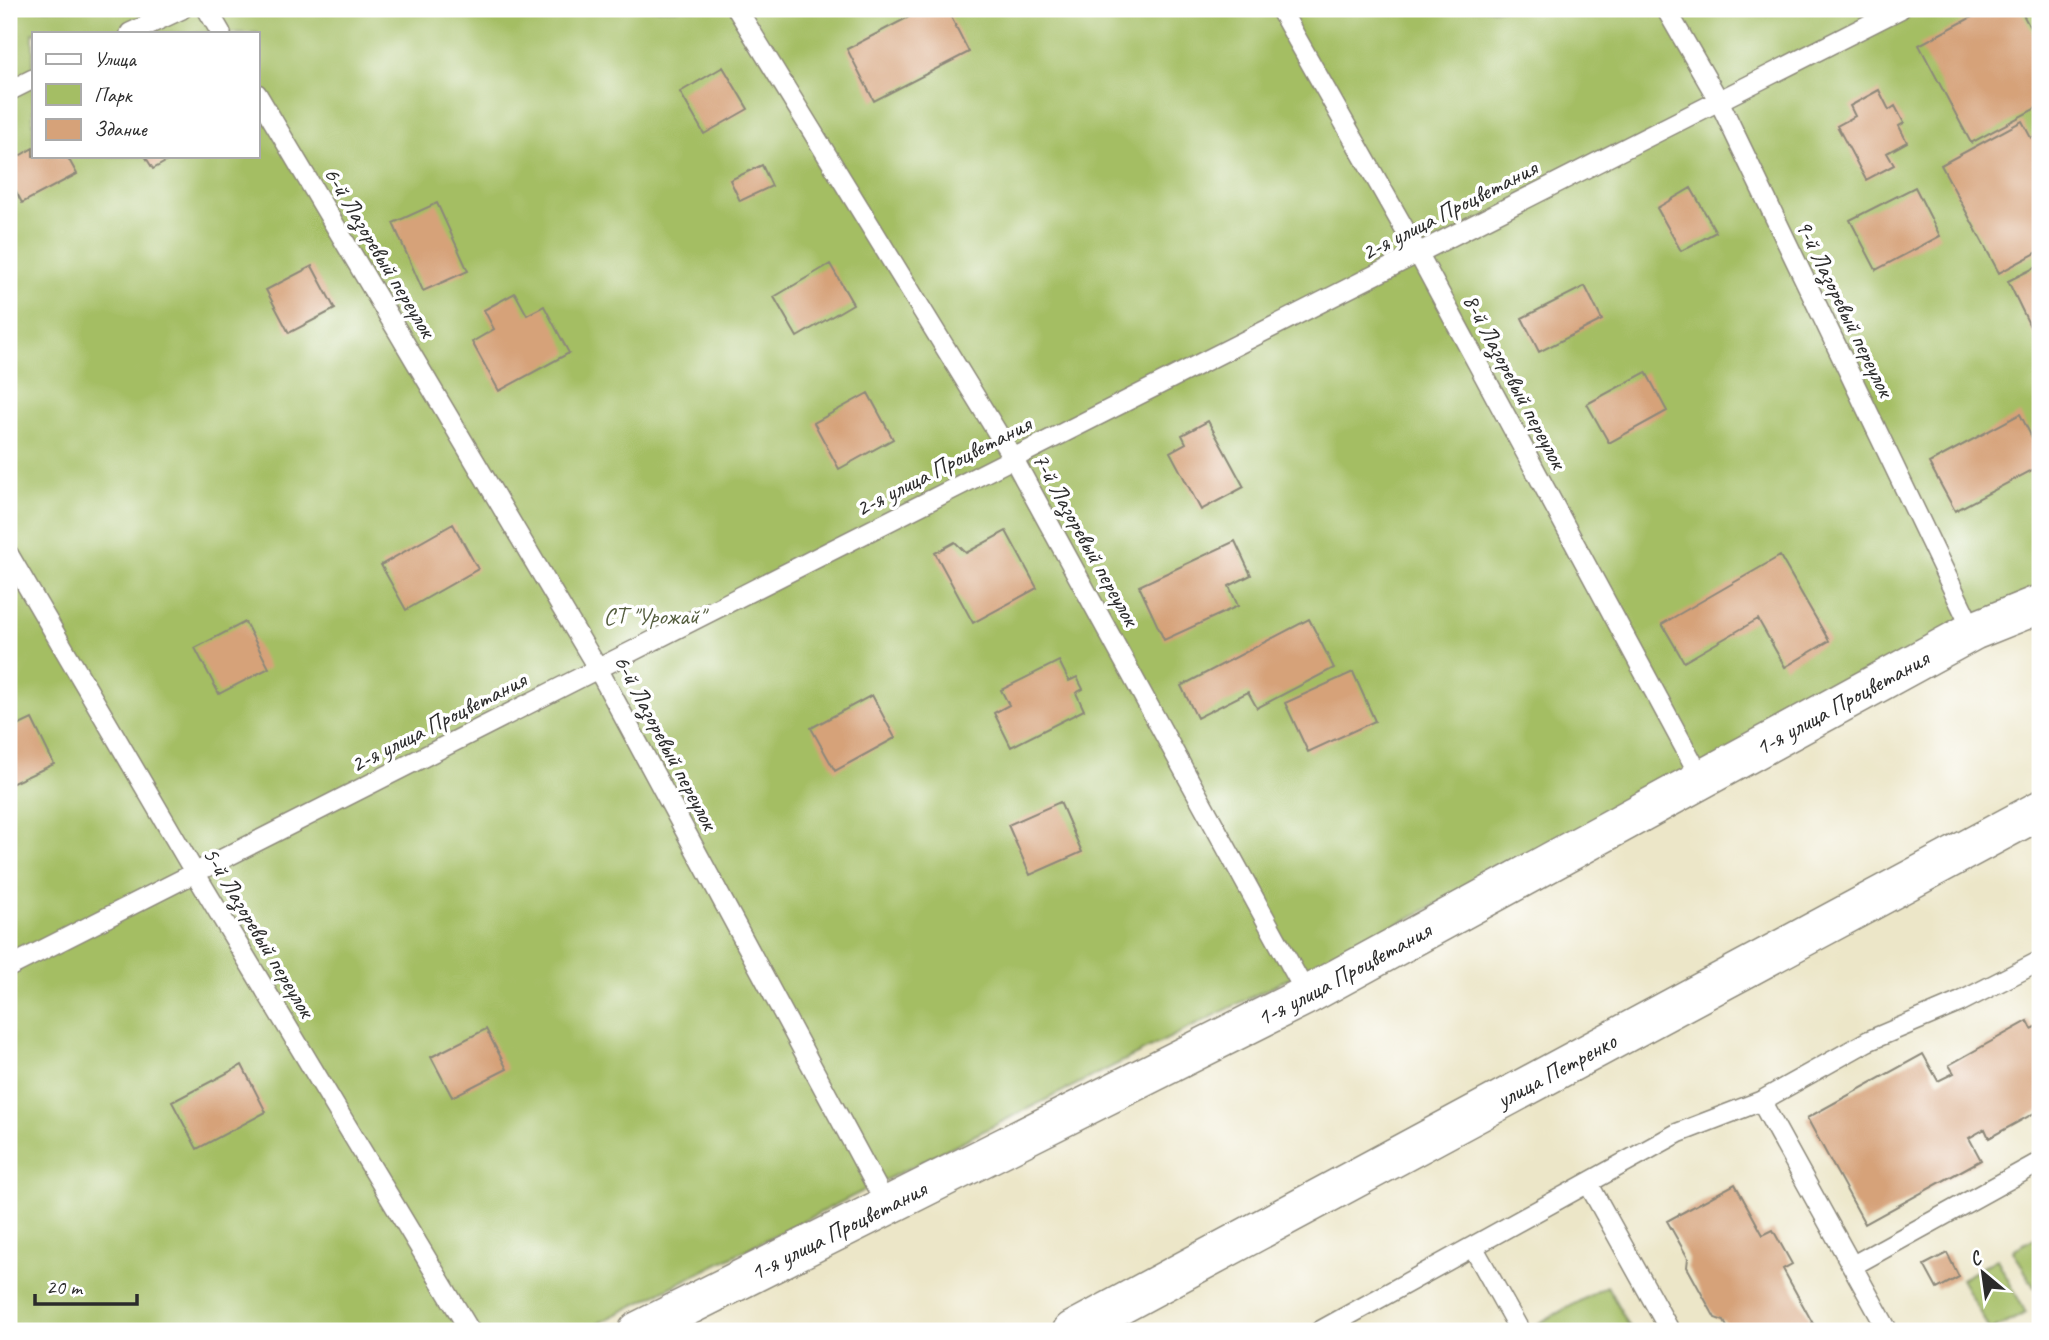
<svg xmlns="http://www.w3.org/2000/svg" width="2049" height="1340" font-family="Caveat,sans-serif">
<style>
.green{fill:#a4be64;stroke:#687448;stroke-width:2;fill-rule:evenodd}
.building{fill:#d6a279}
.lines{fill:none;stroke-linecap:round;stroke-linejoin:round}
.service-casing{stroke:#8c887a;stroke-width:22}
.minor-casing{stroke:#8c887a;stroke-width:41}
.service{stroke:#fff;stroke-width:19}
.minor{stroke:#fff;stroke-width:38}
.labels{text-anchor:middle;dominant-baseline:central;stroke-width:7;stroke-linejoin:round;paint-order:stroke}
.street-label{font-size:24px;fill:#2b2b2b;stroke:#fff}
.park-label{font-size:24px;fill:#555e3f;stroke:#fff}
</style>
<rect width="100%" height="100%" fill="#fff"/>
<filter id="ink" filterUnits="userSpaceOnUse"><feTurbulence type="fractalNoise" baseFrequency=".0143" numOctaves="2"/><feDisplacementMap in="SourceGraphic" scale="14" xChannelSelector="R" yChannelSelector="G"/><feConvolveMatrix kernelMatrix="1 2 1 2 8 2 1 2 1" color-interpolation-filters="sRGB"/></filter>
<filter id="wash" filterUnits="userSpaceOnUse"><feTurbulence type="fractalNoise" baseFrequency=".00686" numOctaves="4" result="noise"/><feDisplacementMap in="SourceGraphic" scale="28" xChannelSelector="R" yChannelSelector="G"/><feGaussianBlur stdDeviation="1.57" result="paint"/><feColorMatrix in="noise" values="0 0 0 0 0 0 0 0 0 0 0 0 0 0 0 0 0 1.4 0 .05"/><feComposite in="paint" operator="in"/></filter>
<g filter="url(#wash)">
<rect width="100%" height="100%" fill="#ece6c8"/>
<path class="green" d="M9,9H2040V603L583,1331H9ZM33,33H257V156H33Z
M2040,1235V1298L2013,1250Z
M1997,1259L2026,1313L1990,1331L1961,1279Z
M1607,1286L1632,1331H1544L1539,1323Z"/>
<g id="blocks">
<path class="building" d="M924,9H947L969,52L874,101L847,49Z
M1987,9H2020L2040,46V106L1971,143L1919,45Z
M723,67L748,109L704,134L680,92Z
M1879,90L1889,110L1895,106L1904,123L1899,126L1907,142L1887,153L1894,165L1866,180L1837,126L1855,116L1850,106Z
M2022,121L2031,138L2040,133V251L1999,273L1941,165Z
M33,148V156H67L77,174L22,203L9,178V162Z
M145,156H176L153,169Z
M762,165L772,186L740,201L730,180Z
M1915,187L1940,236L1876,270L1850,220Z
M1691,188L1716,232L1681,251L1657,208Z
M437,203L468,271L423,291L393,223Z
M830,264L853,304L797,337L774,297Z
M2040,265V347L2008,281Z
M312,266L335,309L289,333L266,290Z
M1585,286L1602,320L1539,352L1522,318Z
M515,293L527,315L544,306L569,353L499,391L472,342L494,329L484,310Z
M1646,372L1667,411L1609,443L1587,404Z
M868,393L893,439L839,469L814,423Z
M2020,414L2040,453V466L1955,511L1929,463Z
M1208,421L1244,487L1201,510L1170,452L1186,443L1182,435Z
M453,524L478,569L406,610L381,565Z
M1006,531L1037,588L973,623L935,553L955,542L966,553Z
M1235,541L1251,575L1229,586L1238,606L1164,640L1139,586Z
M1780,556L1829,641L1785,667L1758,619L1684,662L1662,624Z
M1309,619L1334,668L1257,708L1248,692L1197,718L1181,686Z
M245,622L269,668L219,694L195,648Z
M1059,661L1069,681L1077,677L1083,689L1076,693L1084,710L1011,747L994,713L1009,705L1001,690Z
M1353,672L1375,721L1308,752L1285,703Z
M872,695L895,738L835,771L811,728Z
M32,719L54,764L9,785V730Z
M1060,802L1082,852L1030,875L1008,825Z
M2028,1021L2032,1029L2040,1025V1110L1989,1138L1985,1129L1969,1138L1981,1160L1865,1224L1807,1118L1923,1054L1938,1081L1954,1073L1949,1065Z
M486,1029L507,1069L452,1097L431,1057Z
M242,1065L266,1112L197,1149L172,1102Z
M1735,1184L1763,1235L1773,1230L1792,1264L1783,1269L1817,1331H1729L1724,1321L1715,1318L1687,1267L1688,1258L1667,1221Z
M1947,1253L1959,1277L1937,1289L1924,1265Z"/>
</g>
</g>
<g filter="url(#ink)">
<use href="#blocks" fill-opacity="0" stroke="#8c887a" stroke-width="2"/>
<g class="lines">
<defs>
<path id="service" d="M207,9L221,33
M737,9L1013,458L1307,995
M1280,9L1418,253L1701,778
M1666,9L1719,101L1973,631
M130,33L182,9
M9,91L33,79
M257,94L598,669L887,1206
M9,555L195,873L470,1331
M9,967L1900,9
M1761,1101L1888,1331
M1588,1183L1670,1331
M1473,1247L1520,1331
M1852,1266L2040,1162
M1320,1331L1678,1133L1761,1101L1868,1041L1960,1002L2040,961"/>
<g id="minor">
<path id="s1" d="M638,1331L1307,995L1973,631L2040,604"/>
<path id="s2" d="M1072,1331L2040,810"/>
</g>
</defs>
<use href="#service" class="service-casing"/>
<use href="#minor" class="minor-casing"/>
<use href="#service" class="service"/>
<use href="#minor" class="minor"/>
</g>
</g>
<g class="labels">
<g class="street-label">
<text transform="translate(1449 210) rotate(-27)">2-я улица Процветания</text>
<text transform="translate(380 252) rotate(59)">6-й Лазоревый переулок</text>
<text transform="translate(1845 308) rotate(64)">9-й Лазоревый переулок</text>
<text transform="translate(1515 381) rotate(62)">8-й Лазоревый переулок</text>
<text transform="translate(943 466) rotate(-27)">2-я улица Процветания</text>
<text transform="translate(1086 539) rotate(61)">7-й Лазоревый переулок</text>
<text stroke="none"><textPath href="#s1" startOffset="1358">1-я улица Процветания</textPath></text>
<text transform="translate(438 722) rotate(-27)">2-я улица Процветания</text>
<text transform="translate(666 742) rotate(62)">6-й Лазоревый переулок</text>
<text transform="translate(259 932) rotate(59)">5-й Лазоревый переулок</text>
<text stroke="none"><textPath href="#s1" startOffset="791">1-я улица Процветания</textPath></text>
<text stroke="none"><textPath href="#s2" startOffset="550">улица Петренко</textPath></text>
<text stroke="none"><textPath href="#s1" startOffset="224">1-я улица Процветания</textPath></text>
</g>
<g class="park-label">
<text x="654" y="616">СТ "Урожай"</text>
</g>
</g>
<rect width="2049" height="1340" fill="none" stroke="#fff" stroke-width="35"/>
<rect x="32" y="32" width="228" height="126" fill="#ffffff" stroke="#aaaaaa" stroke-width="2"/>
<rect x="46" y="54" width="35" height="10" fill="#ffffff" stroke="#aaaaaa" stroke-width="2"/>
<text x="94" y="66" font-size="21" fill="#2b2b2b">Улица</text>
<rect x="46" y="84" width="35" height="21" fill="#a4be64" stroke="#aaaaaa" stroke-width="2"/>
<text x="94" y="102" font-size="21" fill="#2b2b2b">Парк</text>
<rect x="46" y="119" width="35" height="21" fill="#d6a279" stroke="#aaaaaa" stroke-width="2"/>
<text x="94" y="136" font-size="21" fill="#2b2b2b">Здание</text>
<g transform="translate(1983 1273) rotate(331)" stroke="#ffffff" stroke-width="5" paint-order="stroke">
<path d="M0-5L12 26L0 18L-12 26Z" fill="#2b2b2b"/>
<text y="-10" font-size="19" font-weight="bold" text-anchor="middle" fill="#2b2b2b">С</text>
</g>
<path d="M35 1294v10h102v-10" fill="none" stroke="#2b2b2b" stroke-width="3.5"/>
<text x="46" y="1294" font-size="21" fill="#2b2b2b" stroke="#ffffff" stroke-width="5" paint-order="stroke">20 m</text>
</svg>
